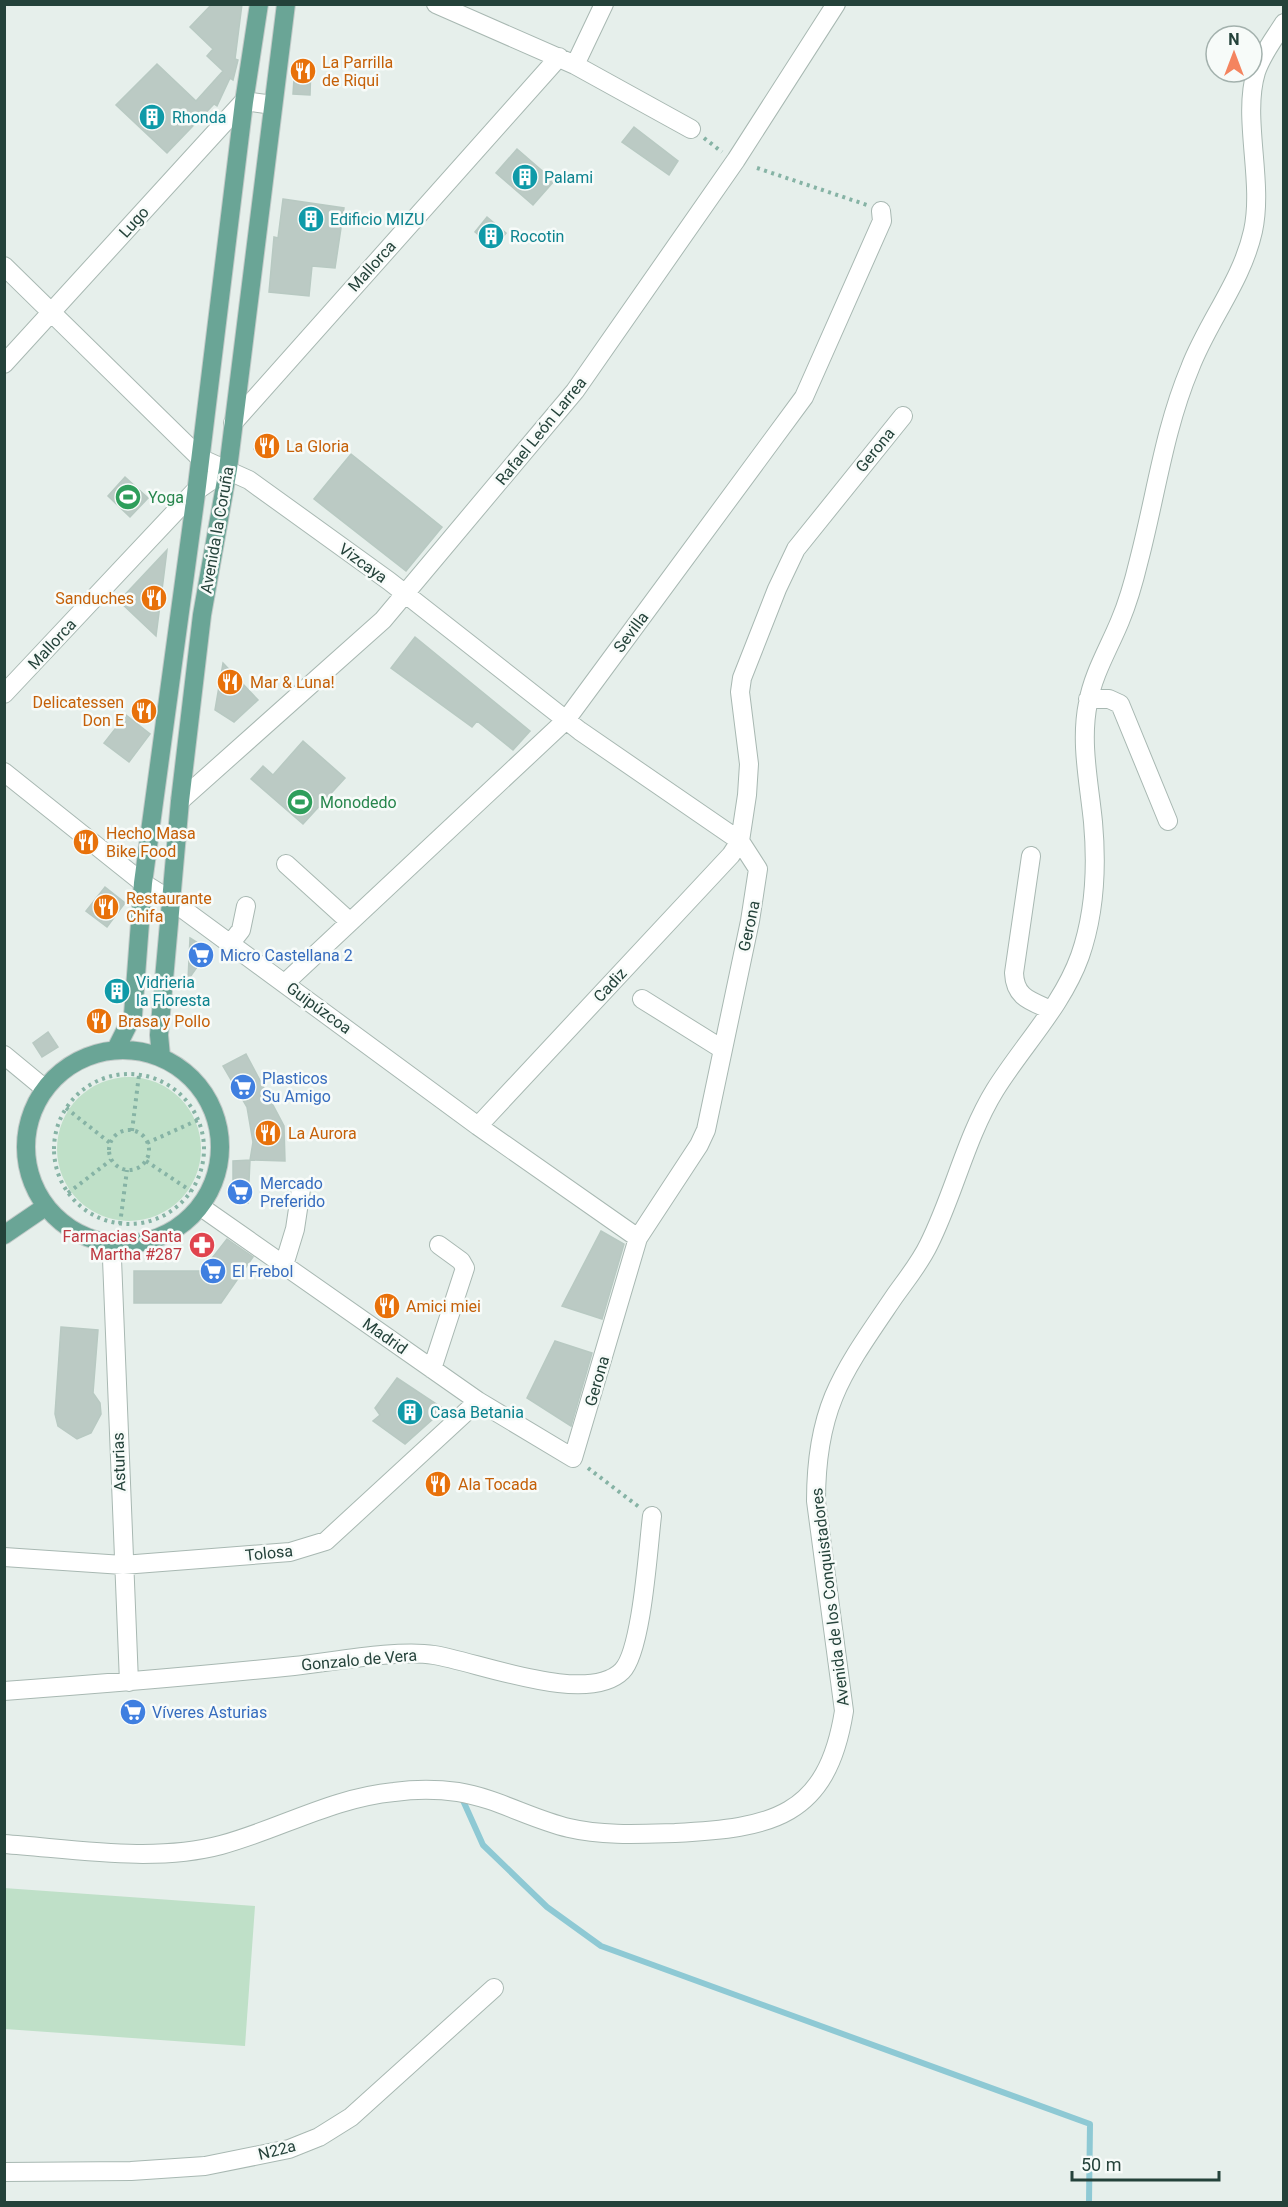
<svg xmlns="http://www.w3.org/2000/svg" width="1288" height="2207" font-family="Roboto,sans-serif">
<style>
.green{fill:#bfe0c8}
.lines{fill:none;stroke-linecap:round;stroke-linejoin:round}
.stream{stroke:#8ec9d4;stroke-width:6}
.building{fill:#bbcac4;stroke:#b8c9c2;stroke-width:1.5}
.minor-casing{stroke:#a8b8b2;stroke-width:20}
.major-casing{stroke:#c2cac8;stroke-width:20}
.path{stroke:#86b3a5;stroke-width:4;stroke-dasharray:3 4.5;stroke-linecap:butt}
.minor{stroke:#fff;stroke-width:18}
.major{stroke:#6aa596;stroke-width:18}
.labels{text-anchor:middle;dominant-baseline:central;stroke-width:5;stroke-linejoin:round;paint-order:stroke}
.food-label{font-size:16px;fill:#c56008;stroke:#f7fbf9;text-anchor:start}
.culture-label{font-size:16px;fill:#0d838f;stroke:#f7fbf9;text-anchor:start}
.street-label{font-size:16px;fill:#24423a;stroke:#f7fbf9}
.leisure-label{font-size:16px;fill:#27864d;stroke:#f7fbf9;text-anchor:start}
.shop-label{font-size:16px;fill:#366cbe;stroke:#f7fbf9;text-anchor:start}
.health-label{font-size:16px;fill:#be3a42;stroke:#f7fbf9;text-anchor:end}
</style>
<rect width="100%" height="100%" fill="#e6efeb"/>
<path class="green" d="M57 1149a72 72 0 1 1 144 0a72 72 0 1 1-144 0Z
M4,1888L255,1906L245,2046L5,2029Z"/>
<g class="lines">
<path class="stream" d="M461,1796L483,1845L547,1907L601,1946L1090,2124L1089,2202"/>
</g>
<path class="building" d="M212,4H242L235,59L238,60L233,80L230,78L217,106L214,104L167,153L116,105L157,64L196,101L223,71L207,56L213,49L190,27Z
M295,63L311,64L310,95L293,94Z
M634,127L678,161L669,175L622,142Z
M517,149L554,181L533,205L496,173Z
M283,199L344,208L335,268L312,266L309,296L269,292L274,237L278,238Z
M487,217L506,233L494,248L475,232Z
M266,434L279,443L267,459L254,449Z
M351,454L442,527L406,571L314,499Z
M125,477L148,498L130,517L108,496Z
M167,550L163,582L156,636L119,601Z
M415,637L530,731L513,750L477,721L472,727L391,668Z
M223,663L258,700L234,722L215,710Z
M126,715L150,734L129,762L104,743Z
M303,741L345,778L303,824L251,779L263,766L273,775Z
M105,887L125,903L107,927L86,911Z
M190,938L209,950L188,980Z
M48,1032L58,1047L42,1057L33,1043Z
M246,1054L284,1126L285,1161L250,1160L253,1142L247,1107L223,1066Z
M250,1160L248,1203L233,1202V1161Z
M601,1231L624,1244L602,1319L562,1306Z
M227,1239L253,1257L221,1303H134V1271H202Z
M61,1327L98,1330L93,1393L100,1403L101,1414L91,1433L77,1439L58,1426L55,1414Z
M555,1341L592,1353L571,1426L527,1398Z
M397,1378L444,1409L405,1444L373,1421L380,1415L375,1408Z"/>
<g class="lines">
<defs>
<path id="minor" d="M436,4L575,65L691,129
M575,65L604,4
M4,266L200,458L249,480L389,581L580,731L740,841L758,869L750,921L706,1130L699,1145L638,1238L573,1458L478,1401L201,1207
M4,364L244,101L273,105
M233,423L559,57
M4,694L193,493L228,469
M1088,699H1109L1120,704L1168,821
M4,772L143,883L172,901L478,1126L638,1238
M180,801L383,620L575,391L736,160L836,4
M1031,856L1014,973C1015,998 1031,1001 1051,1010
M286,864L350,922
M230,944L241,930L246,906
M285,983L566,720L804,397L882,221L881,211
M642,999L722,1049
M4,1055L44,1088
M478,1126L731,855L740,841L747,795L749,764L740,692L742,678L777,589L796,549L903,416
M106,1243L112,1259L129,1682
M284,1265L295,1229L301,1189
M432,1369L465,1268L461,1261L439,1245
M4,1557L123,1565L290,1552L326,1541L478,1401
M4,1691C101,1684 197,1676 294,1666C332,1662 397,1649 434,1655C478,1662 587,1706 622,1671C642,1651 648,1548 652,1516
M4,1844C74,1849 154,1863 221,1845C280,1829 332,1798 394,1792C415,1789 437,1789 458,1792C496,1798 531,1819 569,1828C603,1836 640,1834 675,1833C771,1828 827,1818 844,1711L816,1501C816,1406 843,1372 894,1297C906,1280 920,1263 929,1244C954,1194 966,1137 995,1090C1023,1045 1062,1006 1080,956C1095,913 1097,866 1093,822C1089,782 1080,742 1088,703C1093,674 1109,648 1120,621C1128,602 1134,581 1139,560C1156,495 1164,430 1190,368C1208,321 1242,281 1253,231C1264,181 1242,118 1256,72C1262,54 1274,39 1284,23
M4,2172L131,2171L205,2166L289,2149L319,2137L351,2117L494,1988"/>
<path id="major" d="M116,1049L133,1015L143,883L196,494L244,102L259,4
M26 1147a97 97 0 1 1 194 0a97 97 0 1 1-194 0Z
M161,1056L159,1035L180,801L202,615L228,469L286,4
M4,1235L45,1207"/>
</defs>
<use href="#minor" class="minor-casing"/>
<use href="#major" class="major-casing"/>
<path class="path" d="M704,138L722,152
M757,168L867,205
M54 1149a75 75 0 1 1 150 0a75 75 0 1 1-150 0Z
M66,1108L110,1143
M109 1150a20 20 0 1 1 40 0a20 20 0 1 1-40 0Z
M132,1131L139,1075
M147,1143L198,1120
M146,1161L191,1191
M68,1193L111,1160
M120,1224L127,1170
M588,1468L639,1507"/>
<use href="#minor" class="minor"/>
<use href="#major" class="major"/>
</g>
<defs>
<symbol id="restaurant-disc" viewBox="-11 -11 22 22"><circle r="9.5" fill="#e8710a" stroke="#f7fbf9"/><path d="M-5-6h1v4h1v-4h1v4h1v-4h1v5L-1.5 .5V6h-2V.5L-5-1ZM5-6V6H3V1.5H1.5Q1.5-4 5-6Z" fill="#fff"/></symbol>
<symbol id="building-disc" viewBox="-11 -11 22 22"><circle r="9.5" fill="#0f9aa8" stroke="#f7fbf9"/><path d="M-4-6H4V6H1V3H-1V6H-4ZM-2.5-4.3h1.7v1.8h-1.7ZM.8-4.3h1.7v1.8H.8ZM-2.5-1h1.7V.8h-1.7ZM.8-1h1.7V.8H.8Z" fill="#fff"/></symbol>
<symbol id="stadium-disc" viewBox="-11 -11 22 22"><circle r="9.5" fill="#2e9e5b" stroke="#f7fbf9"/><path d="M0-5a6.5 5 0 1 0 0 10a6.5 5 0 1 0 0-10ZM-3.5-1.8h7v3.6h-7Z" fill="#fff"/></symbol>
<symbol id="supermarket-disc" viewBox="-11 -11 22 22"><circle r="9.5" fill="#3f7fe0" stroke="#f7fbf9"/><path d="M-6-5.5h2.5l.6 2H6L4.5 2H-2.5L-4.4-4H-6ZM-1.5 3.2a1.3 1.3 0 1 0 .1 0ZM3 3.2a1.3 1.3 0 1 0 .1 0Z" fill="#fff"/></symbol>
<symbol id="pharmacy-disc" viewBox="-11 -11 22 22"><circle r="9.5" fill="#e0444e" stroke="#f7fbf9"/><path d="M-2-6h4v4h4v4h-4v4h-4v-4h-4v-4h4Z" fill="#fff"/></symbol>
</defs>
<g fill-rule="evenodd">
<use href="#restaurant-disc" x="288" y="56" width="30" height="30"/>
<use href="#building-disc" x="137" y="102" width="30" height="30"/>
<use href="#building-disc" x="510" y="162" width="30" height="30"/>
<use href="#building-disc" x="296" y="204" width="30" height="30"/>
<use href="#building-disc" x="476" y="221" width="30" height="30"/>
<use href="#restaurant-disc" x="252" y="431" width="30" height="30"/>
<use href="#stadium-disc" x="113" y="482" width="30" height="30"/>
<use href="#restaurant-disc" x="139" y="583" width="30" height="30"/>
<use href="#restaurant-disc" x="215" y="667" width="30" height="30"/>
<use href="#restaurant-disc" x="129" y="696" width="30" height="30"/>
<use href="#stadium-disc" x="285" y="787" width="30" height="30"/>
<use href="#restaurant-disc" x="71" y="827" width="30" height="30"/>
<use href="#restaurant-disc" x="91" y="892" width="30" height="30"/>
<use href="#supermarket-disc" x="186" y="940" width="30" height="30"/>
<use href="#building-disc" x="102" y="976" width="30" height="30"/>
<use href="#restaurant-disc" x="84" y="1006" width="30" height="30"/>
<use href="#supermarket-disc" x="228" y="1072" width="30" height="30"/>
<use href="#restaurant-disc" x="253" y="1118" width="30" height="30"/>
<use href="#supermarket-disc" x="225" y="1177" width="30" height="30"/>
<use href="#pharmacy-disc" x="187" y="1230" width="30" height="30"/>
<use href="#supermarket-disc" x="198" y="1256" width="30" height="30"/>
<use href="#restaurant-disc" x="372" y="1291" width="30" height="30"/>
<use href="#building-disc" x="395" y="1397" width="30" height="30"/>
<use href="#restaurant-disc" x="423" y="1469" width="30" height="30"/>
<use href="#supermarket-disc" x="118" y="1697" width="30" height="30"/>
</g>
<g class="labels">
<g class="food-label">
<text x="322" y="62">La Parrilla<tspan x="322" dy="18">de Riqui</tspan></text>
<text x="286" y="446">La Gloria</text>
<text x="134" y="598" text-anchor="end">Sanduches</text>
<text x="250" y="682">Mar &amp; Luna!</text>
<text x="124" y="702" text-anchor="end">Delicatessen<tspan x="124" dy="18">Don E</tspan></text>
<text x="106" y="833">Hecho Masa<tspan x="106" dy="18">Bike Food</tspan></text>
<text x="126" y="898">Restaurante<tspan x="126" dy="18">Chifa</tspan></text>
<text x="118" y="1021">Brasa y Pollo</text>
<text x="288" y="1133">La Aurora</text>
<text x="406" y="1306">Amici miei</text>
<text x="458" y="1484">Ala Tocada</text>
</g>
<g class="culture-label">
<text x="172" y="117">Rhonda</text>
<text x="544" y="177">Palami</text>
<text x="330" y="219">Edificio MIZU</text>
<text x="510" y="236">Rocotin</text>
<text x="136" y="982">Vidrieria<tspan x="136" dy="18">la Floresta</tspan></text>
<text x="430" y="1412">Casa Betania</text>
</g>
<g class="street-label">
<text transform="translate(134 222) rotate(-48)">Lugo</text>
<text transform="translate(372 266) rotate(-48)">Mallorca</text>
<text transform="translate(541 431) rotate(-51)">Rafael León Larrea</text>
<text transform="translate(875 450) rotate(-51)">Gerona</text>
<text transform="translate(217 530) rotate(-80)">Avenida la Coruña</text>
<text transform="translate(363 563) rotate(36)">Vizcaya</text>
<text transform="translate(631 632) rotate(-53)">Sevilla</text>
<text transform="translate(52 644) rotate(-47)">Mallorca</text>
<text transform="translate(749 926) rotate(-78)">Gerona</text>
<text transform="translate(610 985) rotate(-47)">Cadiz</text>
<text transform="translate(319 1008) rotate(36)">Guipúzcoa</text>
<text transform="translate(385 1336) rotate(35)">Madrid</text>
<text transform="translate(597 1381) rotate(-74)">Gerona</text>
<text transform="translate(119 1462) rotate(-92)">Asturias</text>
<text transform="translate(269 1553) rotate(-6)">Tolosa</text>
<text transform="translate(830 1597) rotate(-97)">Avenida de los Conquistadores</text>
<text transform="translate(359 1660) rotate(-5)">Gonzalo de Vera</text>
<text transform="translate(277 2150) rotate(-14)">N22a</text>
</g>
<g class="leisure-label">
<text x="148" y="497">Yoga</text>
<text x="320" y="802">Monodedo</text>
</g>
<g class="shop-label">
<text x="220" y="955">Micro Castellana 2</text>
<text x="262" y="1078">Plasticos<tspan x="262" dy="18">Su Amigo</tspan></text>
<text x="260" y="1183">Mercado<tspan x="260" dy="18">Preferido</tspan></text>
<text x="232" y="1271">El Frebol</text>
<text x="152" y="1712">Víveres Asturias</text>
</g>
<g class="health-label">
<text x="182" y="1236">Farmacias Santa<tspan x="182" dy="18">Martha #287</tspan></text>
</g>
</g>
<rect width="1288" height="2207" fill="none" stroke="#24423a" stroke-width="12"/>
<g transform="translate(1234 54)"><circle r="28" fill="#f7fbf9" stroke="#a3b1ad" stroke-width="1.5"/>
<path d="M0-4.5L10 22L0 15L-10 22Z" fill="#f4845f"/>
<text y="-9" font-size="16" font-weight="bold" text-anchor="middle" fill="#24423a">N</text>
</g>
<path d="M1072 2171v9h147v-9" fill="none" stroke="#24423a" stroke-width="3"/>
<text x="1081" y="2171" font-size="18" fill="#24423a" stroke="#f7fbf9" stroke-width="4.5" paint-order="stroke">50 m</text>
</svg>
